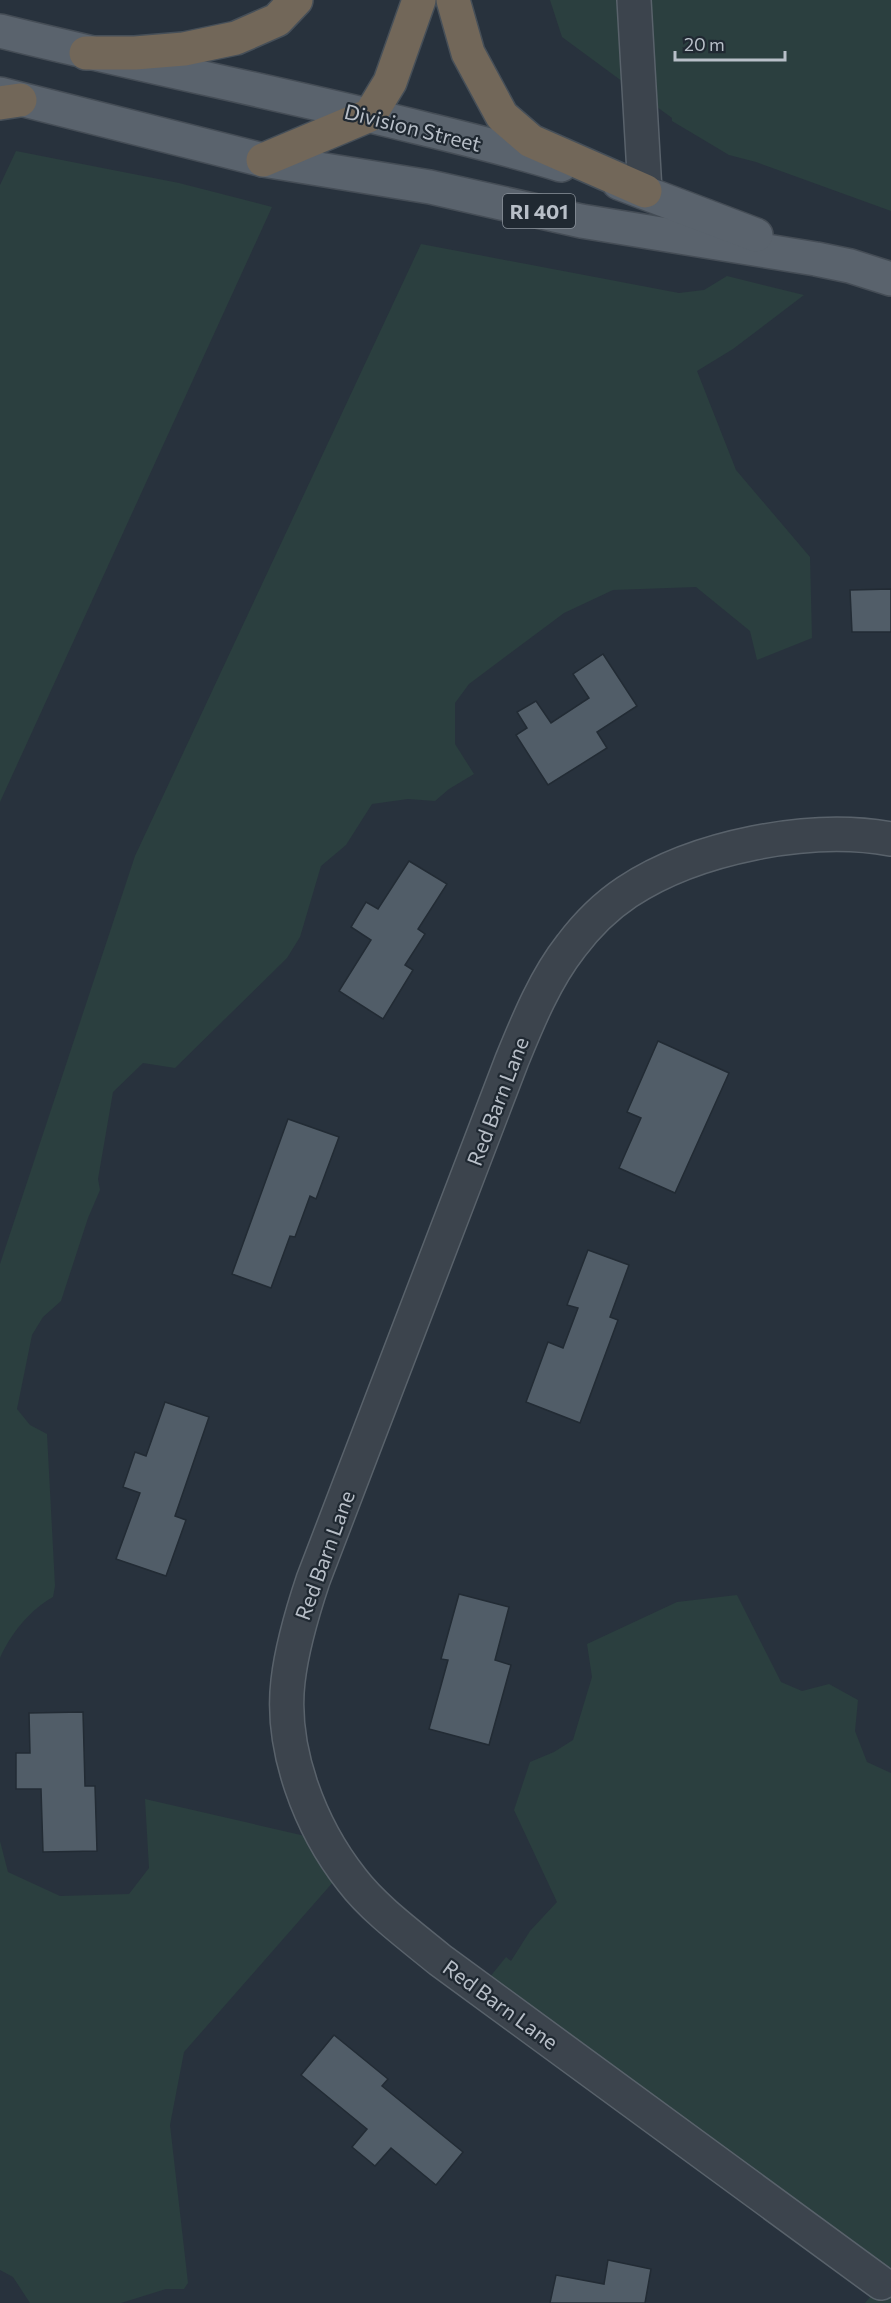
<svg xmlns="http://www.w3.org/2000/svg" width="891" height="2303" font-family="Commissioner,sans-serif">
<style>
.green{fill:#2b3f3f}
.building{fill:#515d68;stroke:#222b34;stroke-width:1.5}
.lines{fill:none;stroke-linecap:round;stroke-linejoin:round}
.minor-casing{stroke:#59626b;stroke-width:36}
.major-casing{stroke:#454d56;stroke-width:36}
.highway-casing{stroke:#464f58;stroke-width:36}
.minor{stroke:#3c444d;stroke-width:33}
.major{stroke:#5a636d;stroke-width:33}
.highway{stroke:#726759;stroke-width:33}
.labels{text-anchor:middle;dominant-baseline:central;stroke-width:4.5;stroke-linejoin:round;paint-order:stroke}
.shield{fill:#202932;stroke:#8a929b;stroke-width:1.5}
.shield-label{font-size:20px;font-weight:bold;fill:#b8bfc8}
.street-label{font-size:21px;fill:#b8bfc8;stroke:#202932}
</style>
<rect width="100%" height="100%" fill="#28323d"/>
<g class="green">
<path d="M 550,0 L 891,0 L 891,211 L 756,162 L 729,155 L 672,121 L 672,118 L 562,37 Z"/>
<path d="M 16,151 L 179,183 L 272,207 L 0,802 L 0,185 Z"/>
<path d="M 421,244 L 679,293 L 704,290 L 727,276 L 804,295 L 733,349 L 697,371 L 736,470 L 810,557 L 812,638 L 757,660 L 750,631 L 696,587 L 613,590 L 564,613 L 469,684 L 455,703 L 455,744 L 474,774 L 449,789 L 435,801 L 408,799 L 372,804 L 346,845 L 321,866 L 300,937 L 287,958 L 175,1068 L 143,1063 L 113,1092 L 98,1179 L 100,1190 L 88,1218 L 61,1301 L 43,1317 L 32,1335 L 17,1409 L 30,1425 L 47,1434 L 55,1586 L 53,1597 C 30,1610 11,1633 0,1658 L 0,1264 L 135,856 Z"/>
<path d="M 737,1595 L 781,1682 L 802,1691 L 829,1684 L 858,1700 L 855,1731 L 867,1762 L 891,1773 L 891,2303 L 865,2303 L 871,2296 L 860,2285 L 473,1998 L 506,1957 L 511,1961 L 530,1931 L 557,1902 L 514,1810 L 530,1762 L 554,1752 L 573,1740 L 592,1677 L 587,1644 L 677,1602 Z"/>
<path d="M 145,1799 L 327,1841 L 341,1873 L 184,2052 L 170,2125 L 188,2283 L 184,2289 L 166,2289 L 121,2303 L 30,2303 L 13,2277 L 0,2270 L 0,1841 L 8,1872 L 60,1896 L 129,1894 L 149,1868 Z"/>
</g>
<g class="building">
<path d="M 891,589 L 891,632 L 852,632 L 850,590 Z"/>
<path d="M 603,654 L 637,706 L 597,732 L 607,748 L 548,785 L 516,735 L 527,728 L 517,712 L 536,701 L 551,723 L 589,698 L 573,674 Z"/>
<path d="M 409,861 L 447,884 L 418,929 L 425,934 L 405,965 L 413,970 L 383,1019 L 339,991 L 371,940 L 351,927 L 366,902 L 378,909 Z"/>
<path d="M 658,1041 L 729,1073 L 675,1193 L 619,1168 L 641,1118 L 627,1112 Z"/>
<path d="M 288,1119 L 339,1137 L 316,1199 L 310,1196 L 295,1237 L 290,1236 L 271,1288 L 232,1274 Z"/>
<path d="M 588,1250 L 629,1265 L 610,1317 L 618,1320 L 580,1423 L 526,1402 L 548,1342 L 563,1348 L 578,1308 L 567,1305 Z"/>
<path d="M 165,1402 L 209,1417 L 175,1516 L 186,1520 L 166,1576 L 116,1559 L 140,1493 L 123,1487 L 135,1452 L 146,1456 Z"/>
<path d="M 459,1594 L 509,1607 L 495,1660 L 511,1665 L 489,1745 L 429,1729 L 448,1660 L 441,1659 Z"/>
<path d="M 83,1712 L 85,1786 L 95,1786 L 97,1851 L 43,1852 L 41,1789 L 16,1789 L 16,1753 L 30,1753 L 29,1713 Z"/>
<path d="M 334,2035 L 388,2079 L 382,2086 L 463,2152 L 436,2185 L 391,2148 L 375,2166 L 352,2147 L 367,2129 L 301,2075 Z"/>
<path d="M 608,2260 L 651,2269 L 645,2303 L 550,2303 L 556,2275 L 604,2284 Z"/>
</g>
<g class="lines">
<defs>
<g id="minor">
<path d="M 634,0 L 645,191"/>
<path d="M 881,2283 L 440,1960 C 411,1936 374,1909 352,1880 C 310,1827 280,1749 288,1681 C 292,1646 302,1613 313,1580 L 512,1060 C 528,1021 545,979 571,946 C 586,926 606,906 627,892 C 695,847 810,824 891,839"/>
</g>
<g id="major">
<path d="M 0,31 C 141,66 284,94 425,129 C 470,140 516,151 561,165"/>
<path d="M 0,94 L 263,160 L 430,187 L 581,221 L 816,259 L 850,266 L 891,279"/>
<path d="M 619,183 L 756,235"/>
</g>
<g id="highway">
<path d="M 453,0 L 468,53 L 502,116 L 531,141 L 645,191"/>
<path d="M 86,53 L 135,53 L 184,49 L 236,38 L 277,20 L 296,0"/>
<path d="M 0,103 L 20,100"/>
<path d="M 263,160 L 370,115 L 390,82 L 419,0"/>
</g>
</defs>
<use href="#minor" class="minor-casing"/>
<use href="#major" class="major-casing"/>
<use href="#highway" class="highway-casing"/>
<use href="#minor" class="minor"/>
<use href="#major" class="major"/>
<use href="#highway" class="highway"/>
</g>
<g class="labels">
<rect class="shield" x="503" y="194" width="72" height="34" rx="4.5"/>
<g class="shield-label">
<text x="539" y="211">RI 401</text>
</g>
<g class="street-label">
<text transform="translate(413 127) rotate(14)">Division Street</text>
<text transform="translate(497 1101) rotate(-69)">Red Barn Lane</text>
<text transform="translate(324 1555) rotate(-70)">Red Barn Lane</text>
<text transform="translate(501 2004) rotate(36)">Red Barn Lane</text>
</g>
</g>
<path d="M675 51v9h110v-9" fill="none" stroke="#b8bfc8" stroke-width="3"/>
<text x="684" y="51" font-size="18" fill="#b8bfc8" stroke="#202932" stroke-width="4.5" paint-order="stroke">20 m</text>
</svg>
